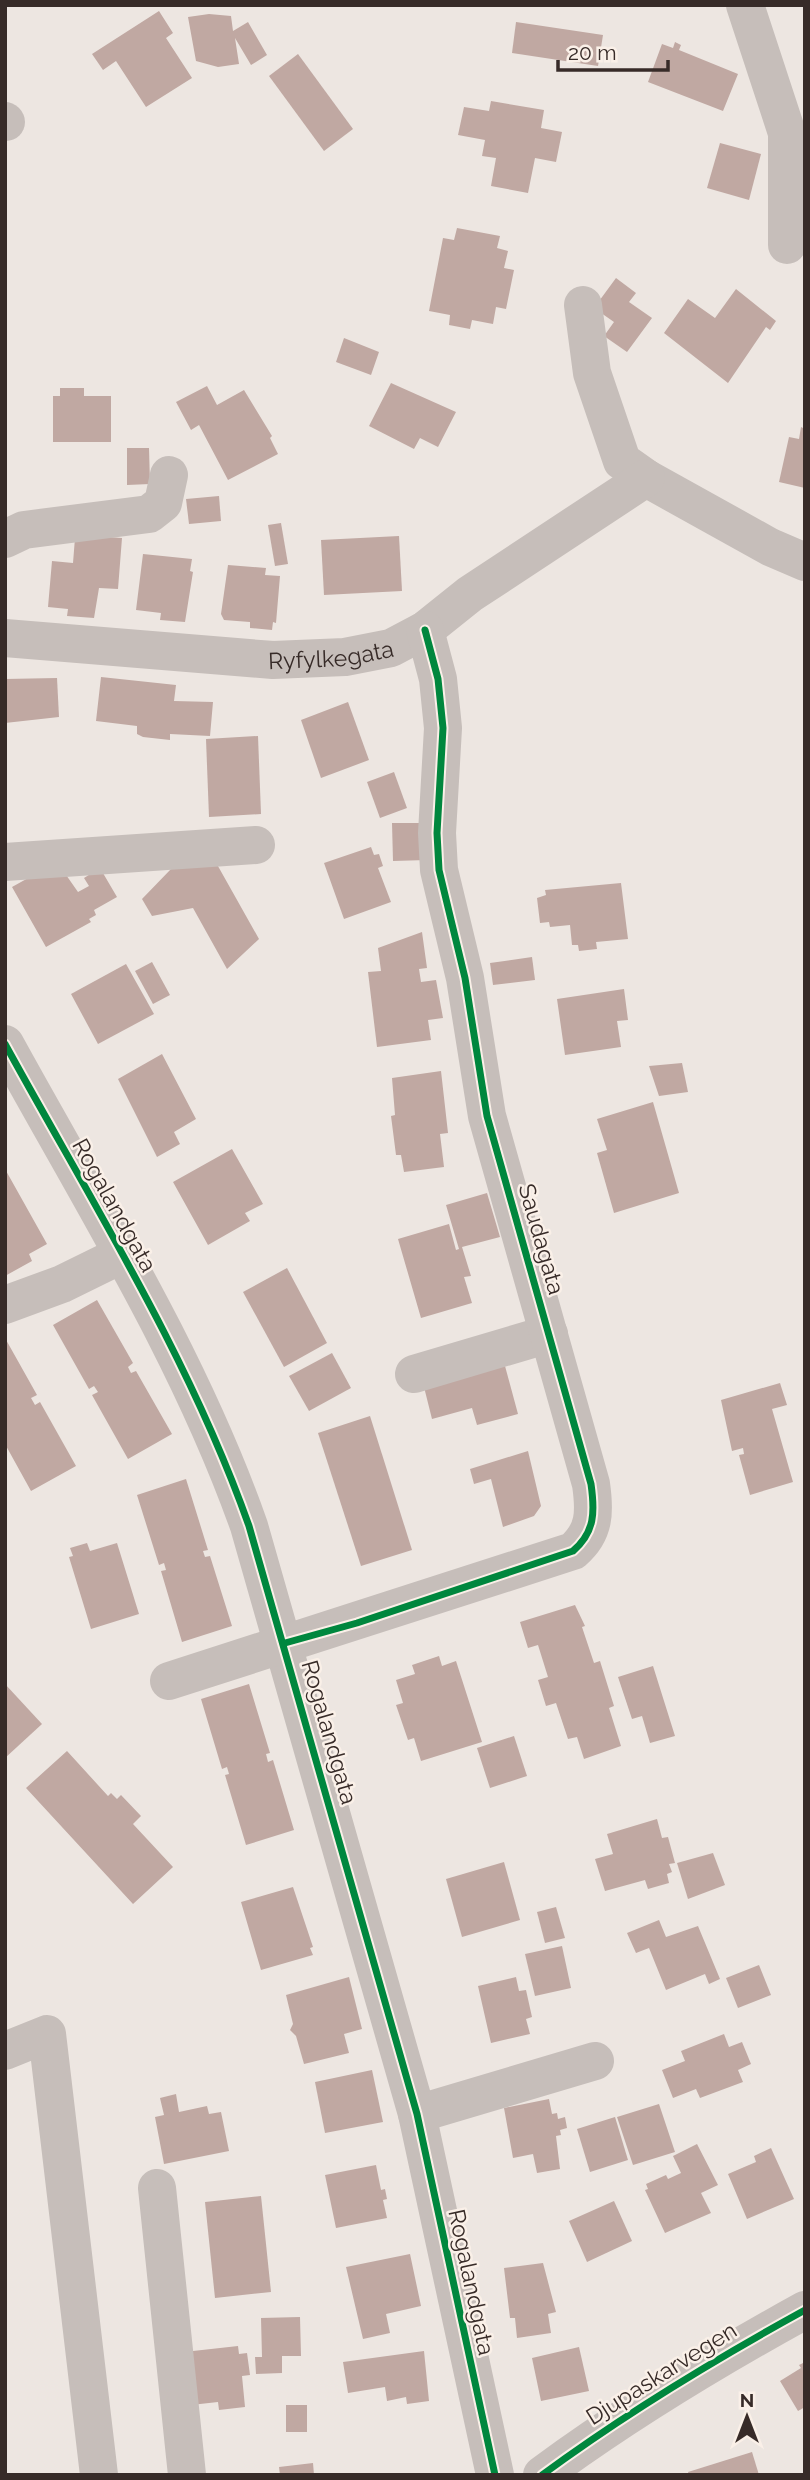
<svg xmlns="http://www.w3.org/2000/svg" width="810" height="2480" font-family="Raleway,sans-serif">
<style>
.building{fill:#c0a8a2}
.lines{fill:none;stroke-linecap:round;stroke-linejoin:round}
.minor{stroke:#c6beba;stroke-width:38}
.cycleway-casing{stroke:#faf0e8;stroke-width:11}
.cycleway{stroke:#00873e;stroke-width:7}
.labels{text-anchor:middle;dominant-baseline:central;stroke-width:5;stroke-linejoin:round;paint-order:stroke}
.street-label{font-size:23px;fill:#372b28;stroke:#faf0e8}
</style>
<rect width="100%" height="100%" fill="#ede6e1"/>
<g class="building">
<path d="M 159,11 L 173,33 L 166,38 L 192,78 L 146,107 L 116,61 L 103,70 L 92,54 Z"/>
<path d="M 209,14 L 231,16 L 233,31 L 248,22 L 267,55 L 251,65 L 235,38 L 239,64 L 218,67 L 196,61 L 188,17 Z"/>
<path d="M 516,22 L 603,35 L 598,66 L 512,53 Z"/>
<path d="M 675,42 L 681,45 L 679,50 L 738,74 L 723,111 L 648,82 L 662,44 L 673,48 Z"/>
<path d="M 298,54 L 353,129 L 324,151 L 269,76 Z"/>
<path d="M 491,101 L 544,110 L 541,128 L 562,132 L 556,162 L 535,158 L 528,193 L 491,186 L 496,158 L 482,156 L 485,140 L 458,135 L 464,107 L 489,111 Z"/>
<path d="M 720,143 L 761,154 L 749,200 L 707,188 Z"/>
<path d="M 457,228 L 500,236 L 497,248 L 508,251 L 504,268 L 514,270 L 506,309 L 496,307 L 493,324 L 472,320 L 470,329 L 449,325 L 450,315 L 429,311 L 443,238 L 454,240 Z"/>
<path d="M 616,278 L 636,293 L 629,302 L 652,318 L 627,352 L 604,336 L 614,322 L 594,308 Z"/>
<path d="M 736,289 L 776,321 L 770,330 L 766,327 L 728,383 L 664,333 L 688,299 L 715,318 Z"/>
<path d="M 344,338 L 379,352 L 371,375 L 336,362 Z"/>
<path d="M 391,383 L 456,412 L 438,447 L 420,438 L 414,449 L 369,426 Z"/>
<path d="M 207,386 L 217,405 L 244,390 L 272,436 L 270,438 L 278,454 L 228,480 L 199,425 L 191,430 L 176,402 Z"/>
<path d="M 60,388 L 84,388 L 84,396 L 111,396 L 111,442 L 53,442 L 53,396 L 60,396 Z"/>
<path d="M 801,427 L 805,429 L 805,488 L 779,482 L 789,437 L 799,439 Z"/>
<path d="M 127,448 L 149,448 L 150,484 L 127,485 Z"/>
<path d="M 219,496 L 221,521 L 189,524 L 186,499 Z"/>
<path d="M 281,523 L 288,564 L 275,566 L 268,525 Z"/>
<path d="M 93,536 L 122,538 L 118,589 L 99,588 L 94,618 L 67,616 L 68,609 L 48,607 L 52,561 L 73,563 L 75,538 Z"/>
<path d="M 399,536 L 402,591 L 324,595 L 321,540 Z"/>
<path d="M 143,554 L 192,559 L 190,571 L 193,572 L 185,622 L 160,620 L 161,613 L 136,610 Z"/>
<path d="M 228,565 L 266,568 L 265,575 L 280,576 L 276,623 L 273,622 L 272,630 L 250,628 L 250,622 L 224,620 L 221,614 Z"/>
<path d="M 101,677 L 176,685 L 174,701 L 213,702 L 210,736 L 170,734 L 170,740 L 143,737 L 137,734 L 137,726 L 96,721 Z"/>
<path d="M 57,678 L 59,717 L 5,723 L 5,679 Z"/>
<path d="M 348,702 L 369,760 L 321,778 L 301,720 Z"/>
<path d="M 258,736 L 261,814 L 209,817 L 206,739 Z"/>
<path d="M 394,772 L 407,808 L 380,818 L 367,782 Z"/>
<path d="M 392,823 L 426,823 L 427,860 L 393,861 Z"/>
<path d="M 371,847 L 374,855 L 379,854 L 383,866 L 378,868 L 391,902 L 344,919 L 324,863 Z"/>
<path d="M 214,859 L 259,939 L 227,969 L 193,908 L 152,916 L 142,899 L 171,869 Z"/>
<path d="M 57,862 L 78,892 L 89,886 L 84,878 L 100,868 L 117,897 L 94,910 L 96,915 L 89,919 L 91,922 L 46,947 L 12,887 Z"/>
<path d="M 621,883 L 628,939 L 596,942 L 597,949 L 579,951 L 578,945 L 572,945 L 570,925 L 550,927 L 549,922 L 540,923 L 537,898 L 546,895 L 545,890 Z"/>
<path d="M 422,932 L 427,968 L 419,969 L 421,982 L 436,980 L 443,1018 L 428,1020 L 431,1040 L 377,1047 L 368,972 L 381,971 L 378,948 Z"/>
<path d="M 532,957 L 535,980 L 493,985 L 490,963 Z"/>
<path d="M 152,962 L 170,995 L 153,1004 L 135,971 Z"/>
<path d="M 126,964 L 154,1014 L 98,1044 L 71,994 Z"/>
<path d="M 624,989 L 628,1020 L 617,1021 L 621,1047 L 565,1055 L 557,999 Z"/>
<path d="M 162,1054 L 196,1119 L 174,1132 L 180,1144 L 157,1157 L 118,1079 Z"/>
<path d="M 682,1063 L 688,1092 L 659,1096 L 649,1066 Z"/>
<path d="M 441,1071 L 448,1133 L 440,1134 L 444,1167 L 404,1172 L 401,1155 L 396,1155 L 391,1116 L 395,1115 L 392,1078 Z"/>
<path d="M 653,1102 L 679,1193 L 614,1213 L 597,1153 L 607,1150 L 597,1119 Z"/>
<path d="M 232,1149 L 263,1204 L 245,1213 L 250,1221 L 208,1245 L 173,1182 Z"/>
<path d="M 5,1169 L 47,1244 L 29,1254 L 32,1261 L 5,1276 Z"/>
<path d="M 487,1193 L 500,1237 L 462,1247 L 471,1276 L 464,1277 L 472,1303 L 421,1318 L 398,1239 L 449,1224 L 456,1250 L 459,1249 L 446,1205 Z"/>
<path d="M 287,1268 L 327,1343 L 284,1367 L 243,1292 Z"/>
<path d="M 97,1300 L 133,1363 L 128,1367 L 131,1373 L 136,1371 L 172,1434 L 128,1459 L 92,1395 L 98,1392 L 94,1386 L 89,1389 L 53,1325 Z"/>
<path d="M 5,1338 L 37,1395 L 31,1398 L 35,1405 L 40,1402 L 76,1466 L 31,1491 L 5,1444 Z"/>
<path d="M 332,1353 L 351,1388 L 309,1411 L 289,1376 Z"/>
<path d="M 505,1366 L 518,1414 L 477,1425 L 472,1408 L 432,1419 L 424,1387 Z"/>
<path d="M 780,1383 L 787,1405 L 772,1409 L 793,1482 L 750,1495 L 739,1455 L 744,1454 L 743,1448 L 732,1451 L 721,1400 Z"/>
<path d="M 370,1416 L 412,1550 L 361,1566 L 318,1433 Z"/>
<path d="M 528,1451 L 541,1506 L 534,1516 L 503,1527 L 491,1479 L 474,1484 L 470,1469 Z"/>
<path d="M 186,1479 L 208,1550 L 203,1551 L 205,1557 L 210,1556 L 232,1626 L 182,1642 L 161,1571 L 166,1570 L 164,1563 L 159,1565 L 137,1495 Z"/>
<path d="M 87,1543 L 90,1551 L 117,1543 L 139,1614 L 91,1629 L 69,1557 L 73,1556 L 70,1548 Z"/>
<path d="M 575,1605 L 585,1626 L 582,1627 L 594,1663 L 600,1661 L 614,1706 L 609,1708 L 621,1746 L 584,1759 L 577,1737 L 568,1739 L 556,1703 L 546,1706 L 538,1680 L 548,1677 L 538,1645 L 528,1648 L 520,1622 Z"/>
<path d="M 439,1656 L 442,1666 L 456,1661 L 482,1742 L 421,1761 L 414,1738 L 408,1740 L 396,1705 L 403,1703 L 396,1680 L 415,1674 L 412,1665 Z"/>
<path d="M 653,1666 L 675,1736 L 650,1743 L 642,1716 L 632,1719 L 618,1677 Z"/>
<path d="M 5,1684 L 42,1724 L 5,1758 Z"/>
<path d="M 249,1684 L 270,1753 L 266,1754 L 268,1762 L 273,1760 L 294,1830 L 246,1845 L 225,1775 L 229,1774 L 227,1767 L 222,1769 L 201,1699 Z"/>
<path d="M 514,1736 L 527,1776 L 490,1788 L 477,1748 Z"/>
<path d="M 67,1751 L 108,1796 L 111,1793 L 117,1799 L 121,1795 L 141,1816 L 133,1824 L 173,1867 L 133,1904 L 26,1788 Z"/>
<path d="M 657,1819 L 662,1838 L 668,1837 L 675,1863 L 669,1864 L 672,1872 L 667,1874 L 669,1883 L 648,1889 L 645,1880 L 605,1891 L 595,1859 L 613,1854 L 607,1834 Z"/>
<path d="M 713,1853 L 725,1885 L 688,1899 L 677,1863 Z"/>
<path d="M 504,1862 L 520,1920 L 462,1937 L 446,1879 Z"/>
<path d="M 293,1887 L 313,1947 L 310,1948 L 313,1955 L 261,1970 L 241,1902 Z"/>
<path d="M 556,1907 L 565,1938 L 545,1943 L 537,1912 Z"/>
<path d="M 659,1920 L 666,1937 L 698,1926 L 720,1979 L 709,1984 L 705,1974 L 666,1990 L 649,1948 L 636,1953 L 627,1933 Z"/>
<path d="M 562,1946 L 571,1988 L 535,1996 L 525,1954 Z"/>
<path d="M 759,1965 L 771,1995 L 738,2008 L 726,1978 Z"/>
<path d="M 349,1977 L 362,2029 L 344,2034 L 349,2053 L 304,2064 L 296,2036 L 290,2030 L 293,2024 L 286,1995 Z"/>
<path d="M 516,1977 L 519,1991 L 526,1990 L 532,2017 L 526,2019 L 530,2034 L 491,2043 L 478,1986 Z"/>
<path d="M 724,2034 L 729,2047 L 742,2042 L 751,2064 L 738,2070 L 743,2082 L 700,2098 L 696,2089 L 673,2098 L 662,2070 L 685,2061 L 681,2051 Z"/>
<path d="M 372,2070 L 383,2122 L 325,2133 L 315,2082 Z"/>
<path d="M 176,2094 L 179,2112 L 207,2106 L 209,2114 L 221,2112 L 229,2151 L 164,2164 L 155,2117 L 164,2115 L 160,2098 Z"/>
<path d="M 549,2099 L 552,2114 L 557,2113 L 558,2119 L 565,2117 L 567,2128 L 560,2130 L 561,2135 L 556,2136 L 560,2169 L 537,2173 L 533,2154 L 513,2158 L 504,2108 Z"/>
<path d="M 659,2104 L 675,2152 L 633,2165 L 617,2117 Z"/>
<path d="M 615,2117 L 628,2160 L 590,2172 L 577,2129 Z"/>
<path d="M 697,2144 L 718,2185 L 701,2193 L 711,2213 L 665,2233 L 645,2190 L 648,2189 L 646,2184 L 666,2175 L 668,2179 L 681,2173 L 673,2156 Z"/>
<path d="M 771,2148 L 794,2199 L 747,2219 L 728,2174 L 756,2162 L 754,2156 Z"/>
<path d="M 376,2165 L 381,2190 L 385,2189 L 387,2199 L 383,2200 L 387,2218 L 336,2228 L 325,2175 Z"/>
<path d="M 261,2196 L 271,2292 L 215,2298 L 205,2202 Z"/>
<path d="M 614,2201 L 632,2241 L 587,2262 L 569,2221 Z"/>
<path d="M 410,2254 L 421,2306 L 386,2314 L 390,2333 L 363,2339 L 346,2267 Z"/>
<path d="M 543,2263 L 556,2312 L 548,2314 L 551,2333 L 517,2338 L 515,2318 L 510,2318 L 504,2268 Z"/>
<path d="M 300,2317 L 301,2356 L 282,2356 L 282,2373 L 256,2374 L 255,2357 L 262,2357 L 261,2318 Z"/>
<path d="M 238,2346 L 239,2354 L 247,2353 L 250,2375 L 242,2376 L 245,2407 L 219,2410 L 218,2402 L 191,2405 L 184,2352 Z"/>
<path d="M 579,2347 L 589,2391 L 541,2401 L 532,2358 Z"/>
<path d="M 424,2351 L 429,2401 L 407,2404 L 406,2397 L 387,2401 L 385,2387 L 348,2393 L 343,2362 Z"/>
<path d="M 805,2362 L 805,2407 L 798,2411 L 780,2381 L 801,2368 L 799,2365 Z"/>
<rect x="286" y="2405" width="21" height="27"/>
<path d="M 752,2452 L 759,2475 L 689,2475 L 688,2472 Z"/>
<path d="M 313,2463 L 314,2475 L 280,2475 L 279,2467 Z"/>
</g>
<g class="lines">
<g class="minor">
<path d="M 745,5 L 787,133 L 787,245"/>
<path d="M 5,121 L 6,122"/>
<path d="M 583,305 L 592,373 L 622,461 L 646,478 L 770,547 L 805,562"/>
<path d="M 5,539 L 24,530 L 149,514 L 163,503 L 169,475"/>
<path id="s1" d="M 5,638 L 273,660 L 345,657 L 391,648 L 425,630 L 470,594 L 646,478"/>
<path d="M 5,862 L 256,845"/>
<path d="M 5,1044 C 91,1201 189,1356 249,1526 L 417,2114 L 495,2475"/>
<path d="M 5,1305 L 62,1284 L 121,1255"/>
<path d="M 414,1374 L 549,1334"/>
<path d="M 169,1681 L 573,1551 C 595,1532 595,1512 591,1484 L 487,1116 L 465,978 L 439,870 L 437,833 L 443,728 L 438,679 L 425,630"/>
<path d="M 5,2051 L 47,2034 L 99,2475"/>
<path d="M 417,2114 L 595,2061"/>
<path d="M 157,2188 L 187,2475"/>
<path d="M 542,2475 C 626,2413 714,2360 805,2310"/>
</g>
<defs>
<g id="cycleway">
<path d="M 5,1044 C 91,1201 189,1356 249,1526 L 417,2114 L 495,2475"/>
<path d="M 285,1643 L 357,1623 L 573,1551 C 595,1532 595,1512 591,1484 L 487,1116 L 465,978 L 439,870 L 437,833 L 443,728 L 438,679 L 425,630"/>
<path d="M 542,2475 C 626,2413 714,2360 805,2310"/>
</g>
</defs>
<use href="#cycleway" class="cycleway-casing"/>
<use href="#cycleway" class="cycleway"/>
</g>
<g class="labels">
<g class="street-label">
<text stroke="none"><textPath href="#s1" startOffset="327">Ryfylkegata</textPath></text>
<text transform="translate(115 1205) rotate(61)">Rogalandgata</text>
<text transform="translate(542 1239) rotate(74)">Saudagata</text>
<text transform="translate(330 1732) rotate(74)">Rogalandgata</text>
<text transform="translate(472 2282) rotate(78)">Rogalandgata</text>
<text transform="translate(661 2373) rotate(-32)">Djupaskarvegen</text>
</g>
</g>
<rect width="810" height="2480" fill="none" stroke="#372b28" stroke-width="14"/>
<g transform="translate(747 2417)" stroke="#faf0e8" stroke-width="5" paint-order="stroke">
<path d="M0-5L12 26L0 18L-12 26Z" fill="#372b28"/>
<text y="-10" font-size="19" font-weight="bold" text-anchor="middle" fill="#372b28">N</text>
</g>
<path d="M558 60v10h110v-10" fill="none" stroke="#372b28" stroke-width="3.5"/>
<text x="568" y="60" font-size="21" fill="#372b28" stroke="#faf0e8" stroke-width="5" paint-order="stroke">20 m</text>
</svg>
